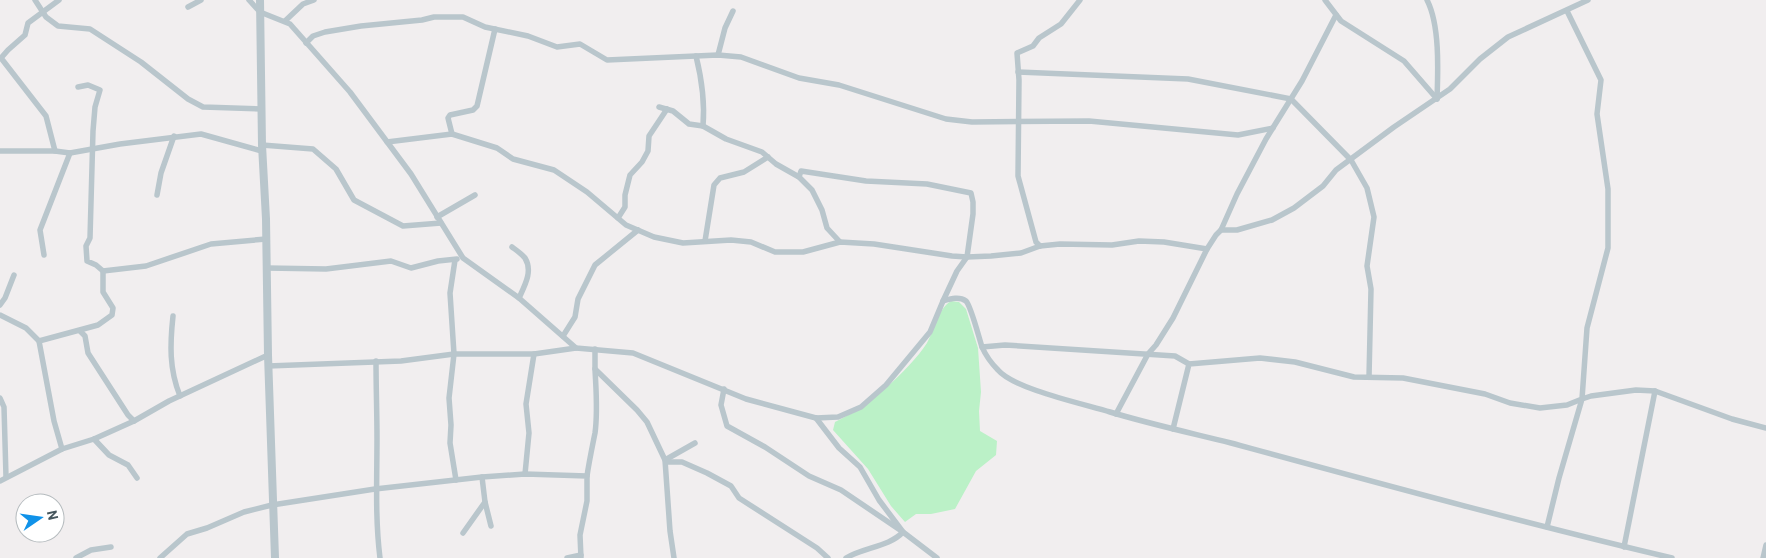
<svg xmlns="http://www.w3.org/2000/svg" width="1766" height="558" font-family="Barlow,sans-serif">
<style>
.green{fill:#bbf1c7}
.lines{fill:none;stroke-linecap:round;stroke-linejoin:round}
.minor{stroke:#b9c6cc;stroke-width:5.5}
.tertiary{stroke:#b9c6cc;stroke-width:8}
</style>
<rect width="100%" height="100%" fill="#f1eeef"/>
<path class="green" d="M 951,301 L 959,302 L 966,309 L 978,348 L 981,392 L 979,411 L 980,431 L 997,441 L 996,455 L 976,471 L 955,509 L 931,514 L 916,514 L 905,522 L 891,506 L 868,469 L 833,430 L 835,422 C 866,408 908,372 927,343 C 935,329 937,310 951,301 Z"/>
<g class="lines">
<g class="minor">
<path d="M 35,0 L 46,17 L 58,26 L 90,29 L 141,62 L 188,99 L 203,107 L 262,109"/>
<path d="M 249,0 L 260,12 L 290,24 L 350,92 L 411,174 L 463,258 L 519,298 L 576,348 L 633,353 L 746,399 L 816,418 L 838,417 L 861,407 L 886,385 L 930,332 L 943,301 C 950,299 959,296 966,301 C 971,306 979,338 982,347 C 986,356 991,363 998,370 C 1014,389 1084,404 1110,412 C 1150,424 1191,433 1231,443 C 1378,483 1524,523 1672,558"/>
<path d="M 1325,0 L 1341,21 L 1404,61 L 1437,99"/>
<path d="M 1427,0 C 1440,25 1438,71 1437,99"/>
<path d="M 188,7 L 201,0"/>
<path d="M 285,21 L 303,4 L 314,0"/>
<path d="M 306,43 L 313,36 L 325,32 L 361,26 L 422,20 L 434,17 L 463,17 L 485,27 L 528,36 L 557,47 L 580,44 L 607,60 L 718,55 L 741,57 L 799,78 L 839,85 L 946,119 L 972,122 L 1089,121 L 1238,135 L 1273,128"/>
<path d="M 718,55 L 725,28 L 733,11"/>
<path d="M 696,56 C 702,80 705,102 703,126"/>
<path d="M 1018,72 L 1188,79 L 1291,99 L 1351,160 L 1367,188 L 1374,217 L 1367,266 L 1371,289 L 1369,377"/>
<path d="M 78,87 L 88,85 L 100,90 L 95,107 L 93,131 L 90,238 L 86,246 L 87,261 L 96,265 L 103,271 L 146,266 L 211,244 L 266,239"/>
<path d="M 659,107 L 673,111 L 689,124 L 703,126 L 726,139 L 762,152 L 776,164 L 799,177 L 812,190 L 822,210 L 827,228 L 840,242"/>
<path d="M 452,134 L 448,118 L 450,115 L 473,110 L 477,106 L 495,29"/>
<path d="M 387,142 L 452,134 L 497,148 L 513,159 L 554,170 L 587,192 L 626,225 L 654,237 L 683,243 L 731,240 L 751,242 L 775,252 L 803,252 L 840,242 L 874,244 L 952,256 L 967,257 L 991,256 L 1021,253 L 1040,246 L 1060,244 L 1112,245 L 1139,241 L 1164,242 L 1207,249 L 1216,235 L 1221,230 L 1237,230 L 1272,220 L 1294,208 L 1323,186 L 1336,170 L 1394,127 L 1450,89 L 1480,59 L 1508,37 L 1588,0"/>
<path d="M 262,145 L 313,149 L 336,169 L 354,200 L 403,226 L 441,223"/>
<path d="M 0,151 L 55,151 L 70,153 L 120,144 L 201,134 L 262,151"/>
<path d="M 55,151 L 46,116 L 1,58 L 8,50 L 25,35 L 28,23 L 59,0"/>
<path d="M 799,177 L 801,171 L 866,181 L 927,184 L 971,193 L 973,202 L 973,214 L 967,257 L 957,271 L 943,301"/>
<path d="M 157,195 L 161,173 L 174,136"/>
<path d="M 437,217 L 475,195"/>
<path d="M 618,218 L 625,207 L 625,195 L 630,175 L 642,162 L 648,151 L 649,136 L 667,109"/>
<path d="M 1221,230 L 1237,194 L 1266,139 L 1302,81 L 1336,15"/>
<path d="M 705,241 L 714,185 L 720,178 L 744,172 L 768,157"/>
<path d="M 1040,246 L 1036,242 L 1018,176 L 1019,80 L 1017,53 L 1033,46 L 1039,38 L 1061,24 L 1080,0"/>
<path d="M 512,247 C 516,250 522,254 525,258 C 533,271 525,285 519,298"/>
<path d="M 44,255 L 40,230 L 70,153"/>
<path d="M 455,260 L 450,293 L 454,354 L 449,398 L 451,425 L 450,443 L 456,480"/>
<path d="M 267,268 L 326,269 L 391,261 L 411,268 L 438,261 L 457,259"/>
<path d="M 0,305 L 5,298 L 14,275"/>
<path d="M 0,315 L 26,328 L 39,341 L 54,421 L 62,449"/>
<path d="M 173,316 C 170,344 169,369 180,396"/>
<path d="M 80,331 L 85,336 L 88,353 L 128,415 L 134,421"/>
<path d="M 563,336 L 575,317 L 578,299 L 595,265 L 638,230"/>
<path d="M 39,341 L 98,325 L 112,315 L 113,308 L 103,292 L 103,271"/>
<path d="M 982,347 L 1005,345 L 1175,356 L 1189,364"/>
<path d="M 595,349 L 595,369 L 637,410 L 647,422 L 665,460 L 670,531 L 674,558"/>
<path d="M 376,361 C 376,387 377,413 377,438 C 377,479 375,518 380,558"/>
<path d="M 268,366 L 401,361 L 454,354 L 534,354 L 576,348"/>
<path d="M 724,389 L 721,405 L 727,426 L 765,447 L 809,476 L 841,490 L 903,532 C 889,547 864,547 846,558"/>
<path d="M 0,398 L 4,407 L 6,477"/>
<path d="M 1116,414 L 1148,354 L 1156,345 L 1173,318 L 1207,249"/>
<path d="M 816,418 L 839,448 L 860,467 L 879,500 L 903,532 L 937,558"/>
<path d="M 1173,429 L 1189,364 L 1260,358 L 1295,362 L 1354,377 L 1403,378 L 1485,394 L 1510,403 L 1540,408 L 1567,405 L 1582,399 L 1587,328 L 1608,248 L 1608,189 L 1597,114 L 1601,80 L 1567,11"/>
<path d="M 94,439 L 109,455 L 128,465 L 137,478"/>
<path d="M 665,460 L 695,443"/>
<path d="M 666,462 L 682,462 L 707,473 L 731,486 L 739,498 L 817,548 L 828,558"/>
<path d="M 525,474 L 529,433 L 526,404 L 534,354"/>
<path d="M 587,476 C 589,462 592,448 595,433 C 598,412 596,390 595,369"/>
<path d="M 0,481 L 62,449 L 94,439 L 134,421 L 169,401 L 268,355"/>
<path d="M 485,502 L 491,526"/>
<path d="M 1547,527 L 1559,478 L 1582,399 L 1591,396 L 1636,390 L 1655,391 L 1732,419 L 1766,428"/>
<path d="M 463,533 L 485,502 L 482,477"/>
<path d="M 1624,547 L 1655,391"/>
<path d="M 76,558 L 91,550 L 111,547"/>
<path d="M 160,558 L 187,534 L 207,528 L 244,512 L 272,505 L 375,489 L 482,477 L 525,474 L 587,476 L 587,501 L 580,535 L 581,558"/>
<path d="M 567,558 L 581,555"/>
<path d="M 1763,558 L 1766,545"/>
</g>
<path class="tertiary" d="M 260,0 L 262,145 L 266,219 L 268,355 L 275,558"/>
</g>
<g transform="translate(40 518) rotate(77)"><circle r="24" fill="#ffffff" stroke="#b5bbbe"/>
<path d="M0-4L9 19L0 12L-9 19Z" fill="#1092e9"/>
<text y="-8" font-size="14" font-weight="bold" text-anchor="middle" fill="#46565d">N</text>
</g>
</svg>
